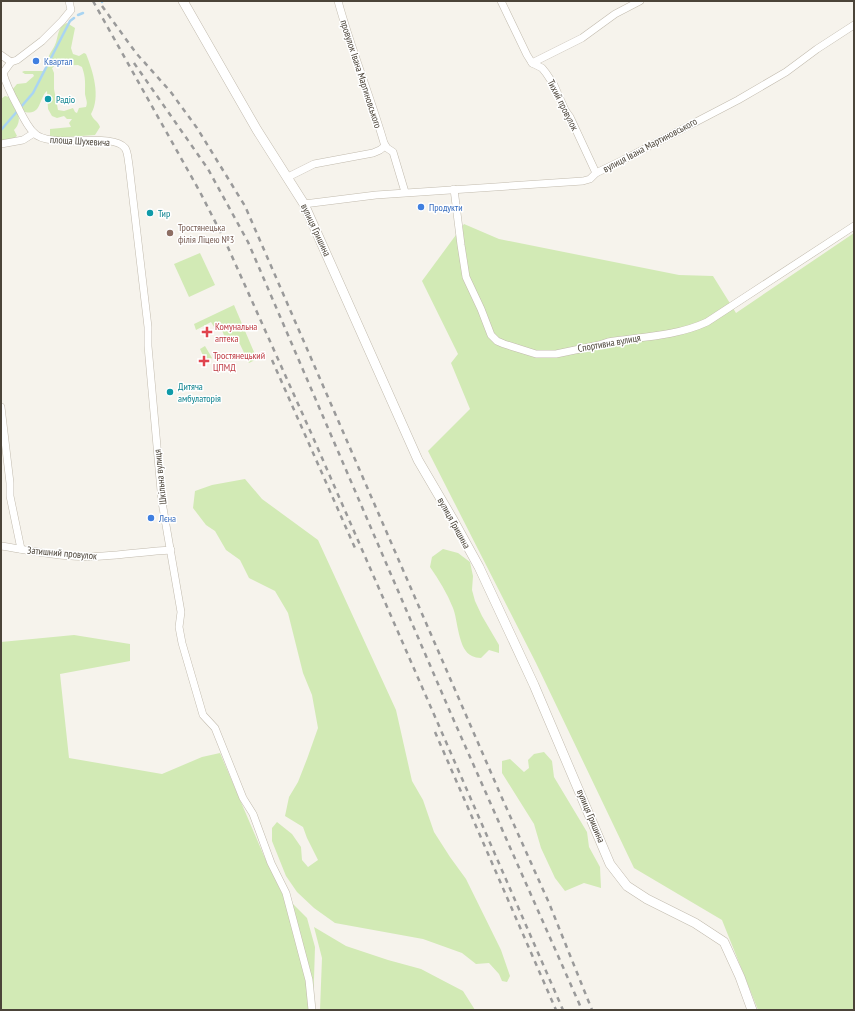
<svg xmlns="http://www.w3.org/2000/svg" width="855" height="1011" font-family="'PT Sans Narrow',sans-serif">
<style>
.green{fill:#d2eab5;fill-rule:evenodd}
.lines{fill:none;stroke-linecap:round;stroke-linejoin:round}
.stream{stroke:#a9d4f2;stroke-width:2.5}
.minor-casing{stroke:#c2bbae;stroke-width:8}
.tertiary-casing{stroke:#c2bbae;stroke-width:10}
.minor{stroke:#fff;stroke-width:7}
.tertiary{stroke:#fff;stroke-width:9}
.rail{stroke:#9a9a9a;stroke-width:2.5;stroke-dasharray:5 5;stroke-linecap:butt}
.shop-dot{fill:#3f7fe0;stroke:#fff;stroke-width:1.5}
.culture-dot{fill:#0f9aa8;stroke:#fff;stroke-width:1.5}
.education-dot{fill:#8d6e63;stroke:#fff;stroke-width:1.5}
.health-dot{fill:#e0444e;stroke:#fff;stroke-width:1.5}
.labels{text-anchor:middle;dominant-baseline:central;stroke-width:3;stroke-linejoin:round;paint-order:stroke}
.shop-label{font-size:10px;fill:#366cbe;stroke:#fff;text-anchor:start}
.street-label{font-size:10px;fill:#4b4439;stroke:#fff}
.culture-label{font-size:10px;fill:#0d838f;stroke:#fff;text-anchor:start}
.education-label{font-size:10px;fill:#785e54;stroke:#fff;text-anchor:start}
.health-label{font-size:10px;fill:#be3a42;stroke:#fff;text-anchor:start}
</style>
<rect width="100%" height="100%" fill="#f6f3ec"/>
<g class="green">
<path d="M 67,23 L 75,28 L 71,48 L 73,54 L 79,56 L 84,53 L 86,54 C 93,71 101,97 91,114 C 93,120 98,121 100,127 L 95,135 L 53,138 L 50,136 L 50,129 L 71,127 L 69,123 L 72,119 L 67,119 L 64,116 L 57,118 L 52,116 L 48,109 L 47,91 C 38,99 42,118 22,111 L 12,90 L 17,84 L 26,83 L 34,76 L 33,74 L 25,74 L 22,72 L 24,71 L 45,71 C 45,62 49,55 54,47 C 59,39 56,27 67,23 ZM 78,65 L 82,67 C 86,78 85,84 85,94 C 86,100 88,102 86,107 L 79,108 L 77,113 L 75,112 L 73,108 L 64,111 L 58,110 L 54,89 L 54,73 L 52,68 L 55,66 Z"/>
<path d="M 5,96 L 9,97 C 15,108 25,119 14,130 L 17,136 L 13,139 L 1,143 L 1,99 Z"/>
<path d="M 464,224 L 499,239 L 679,275 L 713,276 L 736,313 L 854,233 L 854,1010 L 758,1010 L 722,920 L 634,868 L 536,663 L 428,451 L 470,409 L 451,363 L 458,354 L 422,281 Z"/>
<path d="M 200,253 L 215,285 L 189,297 L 174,264 Z"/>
<path d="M 234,305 L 257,359 L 249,363 L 236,336 L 226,340 L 221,328 L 216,330 L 211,322 L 196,330 L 194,324 Z"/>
<path d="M 205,346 L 212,358 L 206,362 L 200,349 Z"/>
<path d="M 245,479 L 262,499 L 318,540 L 396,710 L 412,781 L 423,800 L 434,832 L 450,857 L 466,879 L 501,950 L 510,976 L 507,982 L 502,981 L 499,974 L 489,963 L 476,964 L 462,953 L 423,939 L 335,923 L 314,908 L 297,892 L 286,876 L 272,841 L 272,828 L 277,822 L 292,834 L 301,847 L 302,860 L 308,867 L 318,860 L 307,838 L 303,827 L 285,816 L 289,797 L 298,782 L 307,759 L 318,728 L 312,695 L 303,673 L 288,613 L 275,591 L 249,578 L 240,560 L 226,550 L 215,531 L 206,525 L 193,508 L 195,491 L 212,485 Z"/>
<path d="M 443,549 L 458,553 L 470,562 L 473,576 L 472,590 L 475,601 L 482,616 L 499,645 L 499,653 L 489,650 L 481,658 C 478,658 474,657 472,656 C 458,650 458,620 453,608 C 447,593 439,580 430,567 L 432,557 Z"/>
<path d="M 74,635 L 130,644 L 130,661 L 60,674 L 69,758 L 162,774 L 202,757 L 220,753 L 264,856 L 282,893 L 307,918 L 315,947 L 314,979 L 312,1010 L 1,1010 L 1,642 Z"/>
<path d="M 544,752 L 552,761 L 554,777 L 587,832 L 589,847 L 600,867 L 601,888 L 584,883 L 565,891 L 555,878 L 541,848 L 534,824 L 502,773 L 502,761 L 510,759 L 524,772 L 529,768 L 528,760 L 534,754 Z"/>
<path d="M 314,927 L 346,946 L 388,960 L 421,969 L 440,979 L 463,991 L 475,1010 L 320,1010 L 322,958 Z"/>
</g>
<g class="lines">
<g class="stream">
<path d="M 102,2 L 102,1"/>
<path d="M 78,15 L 83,13"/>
<path d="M 1,130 L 33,93 L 70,21 L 74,18"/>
</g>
<defs>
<g id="minor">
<path d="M 69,1 L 71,10 L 62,21 L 42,41 L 17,60 L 11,62 L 3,73 C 6,85 12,96 18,107 C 22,115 27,126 34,133 C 50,150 112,131 125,148 C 128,152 128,160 129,165 L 148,327 L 148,346 L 162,502 L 181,612 L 179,627 L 182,643 L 203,715 L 215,728 L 243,798 L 253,814 L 271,863 L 286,893 L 309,980 L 312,1010"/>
<path d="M 338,1 C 351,49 370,95 384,143 L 387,148 L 393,152 L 405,192"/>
<path d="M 501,1 L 527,55 L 532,63 L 542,68 L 546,73 L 554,85 L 565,110 L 570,117 L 596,173"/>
<path d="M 1,55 L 11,62"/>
<path d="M 532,63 L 582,38 L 615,14 L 640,1"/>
<path d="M 1,144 L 23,140 L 34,133"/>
<path d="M 288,177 L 314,164 L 373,153 L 380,150 L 385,146"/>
<path d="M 454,189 L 461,245 L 466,277 L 481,309 L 491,335 L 497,341 L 504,344 L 536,354 L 556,354 L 599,345 L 608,342 C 641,337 677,336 707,322 L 854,226"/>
<path d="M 304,204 L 376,195 L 583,181 L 590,179 L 596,173 L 623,160 L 738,100 L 786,72 L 817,49 L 854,25"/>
<path d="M 1,407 L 10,483 L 10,496 L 21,549"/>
<path d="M 1,546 C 34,551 69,559 103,556 C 125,555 148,551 171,550"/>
</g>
<path id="tertiary" d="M 183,1 L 257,130 L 304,204 L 418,460 L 452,518 L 479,567 L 534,685 L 610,864 L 627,886 L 647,899 L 695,923 L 724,942 L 740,977 L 752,1010"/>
</defs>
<use href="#minor" class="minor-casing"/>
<use href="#tertiary" class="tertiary-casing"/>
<use href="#minor" class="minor"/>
<use href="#tertiary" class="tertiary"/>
<g class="rail">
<path d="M 93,1 L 200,192 L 226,243 L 312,435 L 563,1010"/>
<path d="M 102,6 L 136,53 L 170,91 L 197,128 L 245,206 L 502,798 L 549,903 L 592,1010"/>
<path d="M 134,63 L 208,169 L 248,242 L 451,714 L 582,1010"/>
<path d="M 272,360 L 355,548"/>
<path d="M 435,732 L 556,1010"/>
</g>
</g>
<g class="shop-dot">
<circle cx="36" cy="61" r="4"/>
<circle cx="421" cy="207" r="4"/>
<circle cx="151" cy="518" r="4"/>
</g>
<g class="culture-dot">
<circle cx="48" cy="99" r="4"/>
<circle cx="150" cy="213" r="4"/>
<circle cx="170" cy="392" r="4"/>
</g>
<circle class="education-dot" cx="170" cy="233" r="4"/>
<g class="health-dot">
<path d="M205 326h4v4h4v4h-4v4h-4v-4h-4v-4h4z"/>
<path d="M202 355h4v4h4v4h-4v4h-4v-4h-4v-4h4z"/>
</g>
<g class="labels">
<g class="shop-label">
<text x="44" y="61">Квартал</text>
<text x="429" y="207">Продукти</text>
<text x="159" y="518">Лєна</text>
</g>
<g class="street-label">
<text transform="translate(361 74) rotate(72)">провулок Івана Мартиновського</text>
<text transform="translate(563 105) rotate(63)">Тихий провулок</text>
<text transform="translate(80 141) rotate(3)">площа Шухевича</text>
<text transform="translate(650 145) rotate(-28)">вулиця Івана Мартиновського</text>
<text transform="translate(316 230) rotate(65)">вулиця Гришина</text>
<text transform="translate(609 343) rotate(-10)">Спортивна вулиця</text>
<text transform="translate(160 477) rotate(-96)">Шкільна вулиця</text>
<text transform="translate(454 523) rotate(61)">вулиця Гришина</text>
<text transform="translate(62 553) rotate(5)">Затишний провулок</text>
<text transform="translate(591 816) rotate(67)">вулиця Гришина</text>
</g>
<g class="culture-label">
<text x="56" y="99">Радіо</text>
<text x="158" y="213">Тир</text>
<text x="178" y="386">Дитяча<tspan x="178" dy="12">амбулаторія</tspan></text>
</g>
<g class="education-label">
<text x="178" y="227">Тростянецька<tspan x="178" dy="12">філія Ліцею №3</tspan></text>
</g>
<g class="health-label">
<text x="215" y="326">Комунальна<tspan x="215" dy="12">аптека</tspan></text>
<text x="213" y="355">Тростянецький<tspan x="213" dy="12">ЦПМД</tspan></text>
</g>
</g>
<rect width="855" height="1011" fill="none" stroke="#4b4439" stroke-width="4"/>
</svg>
